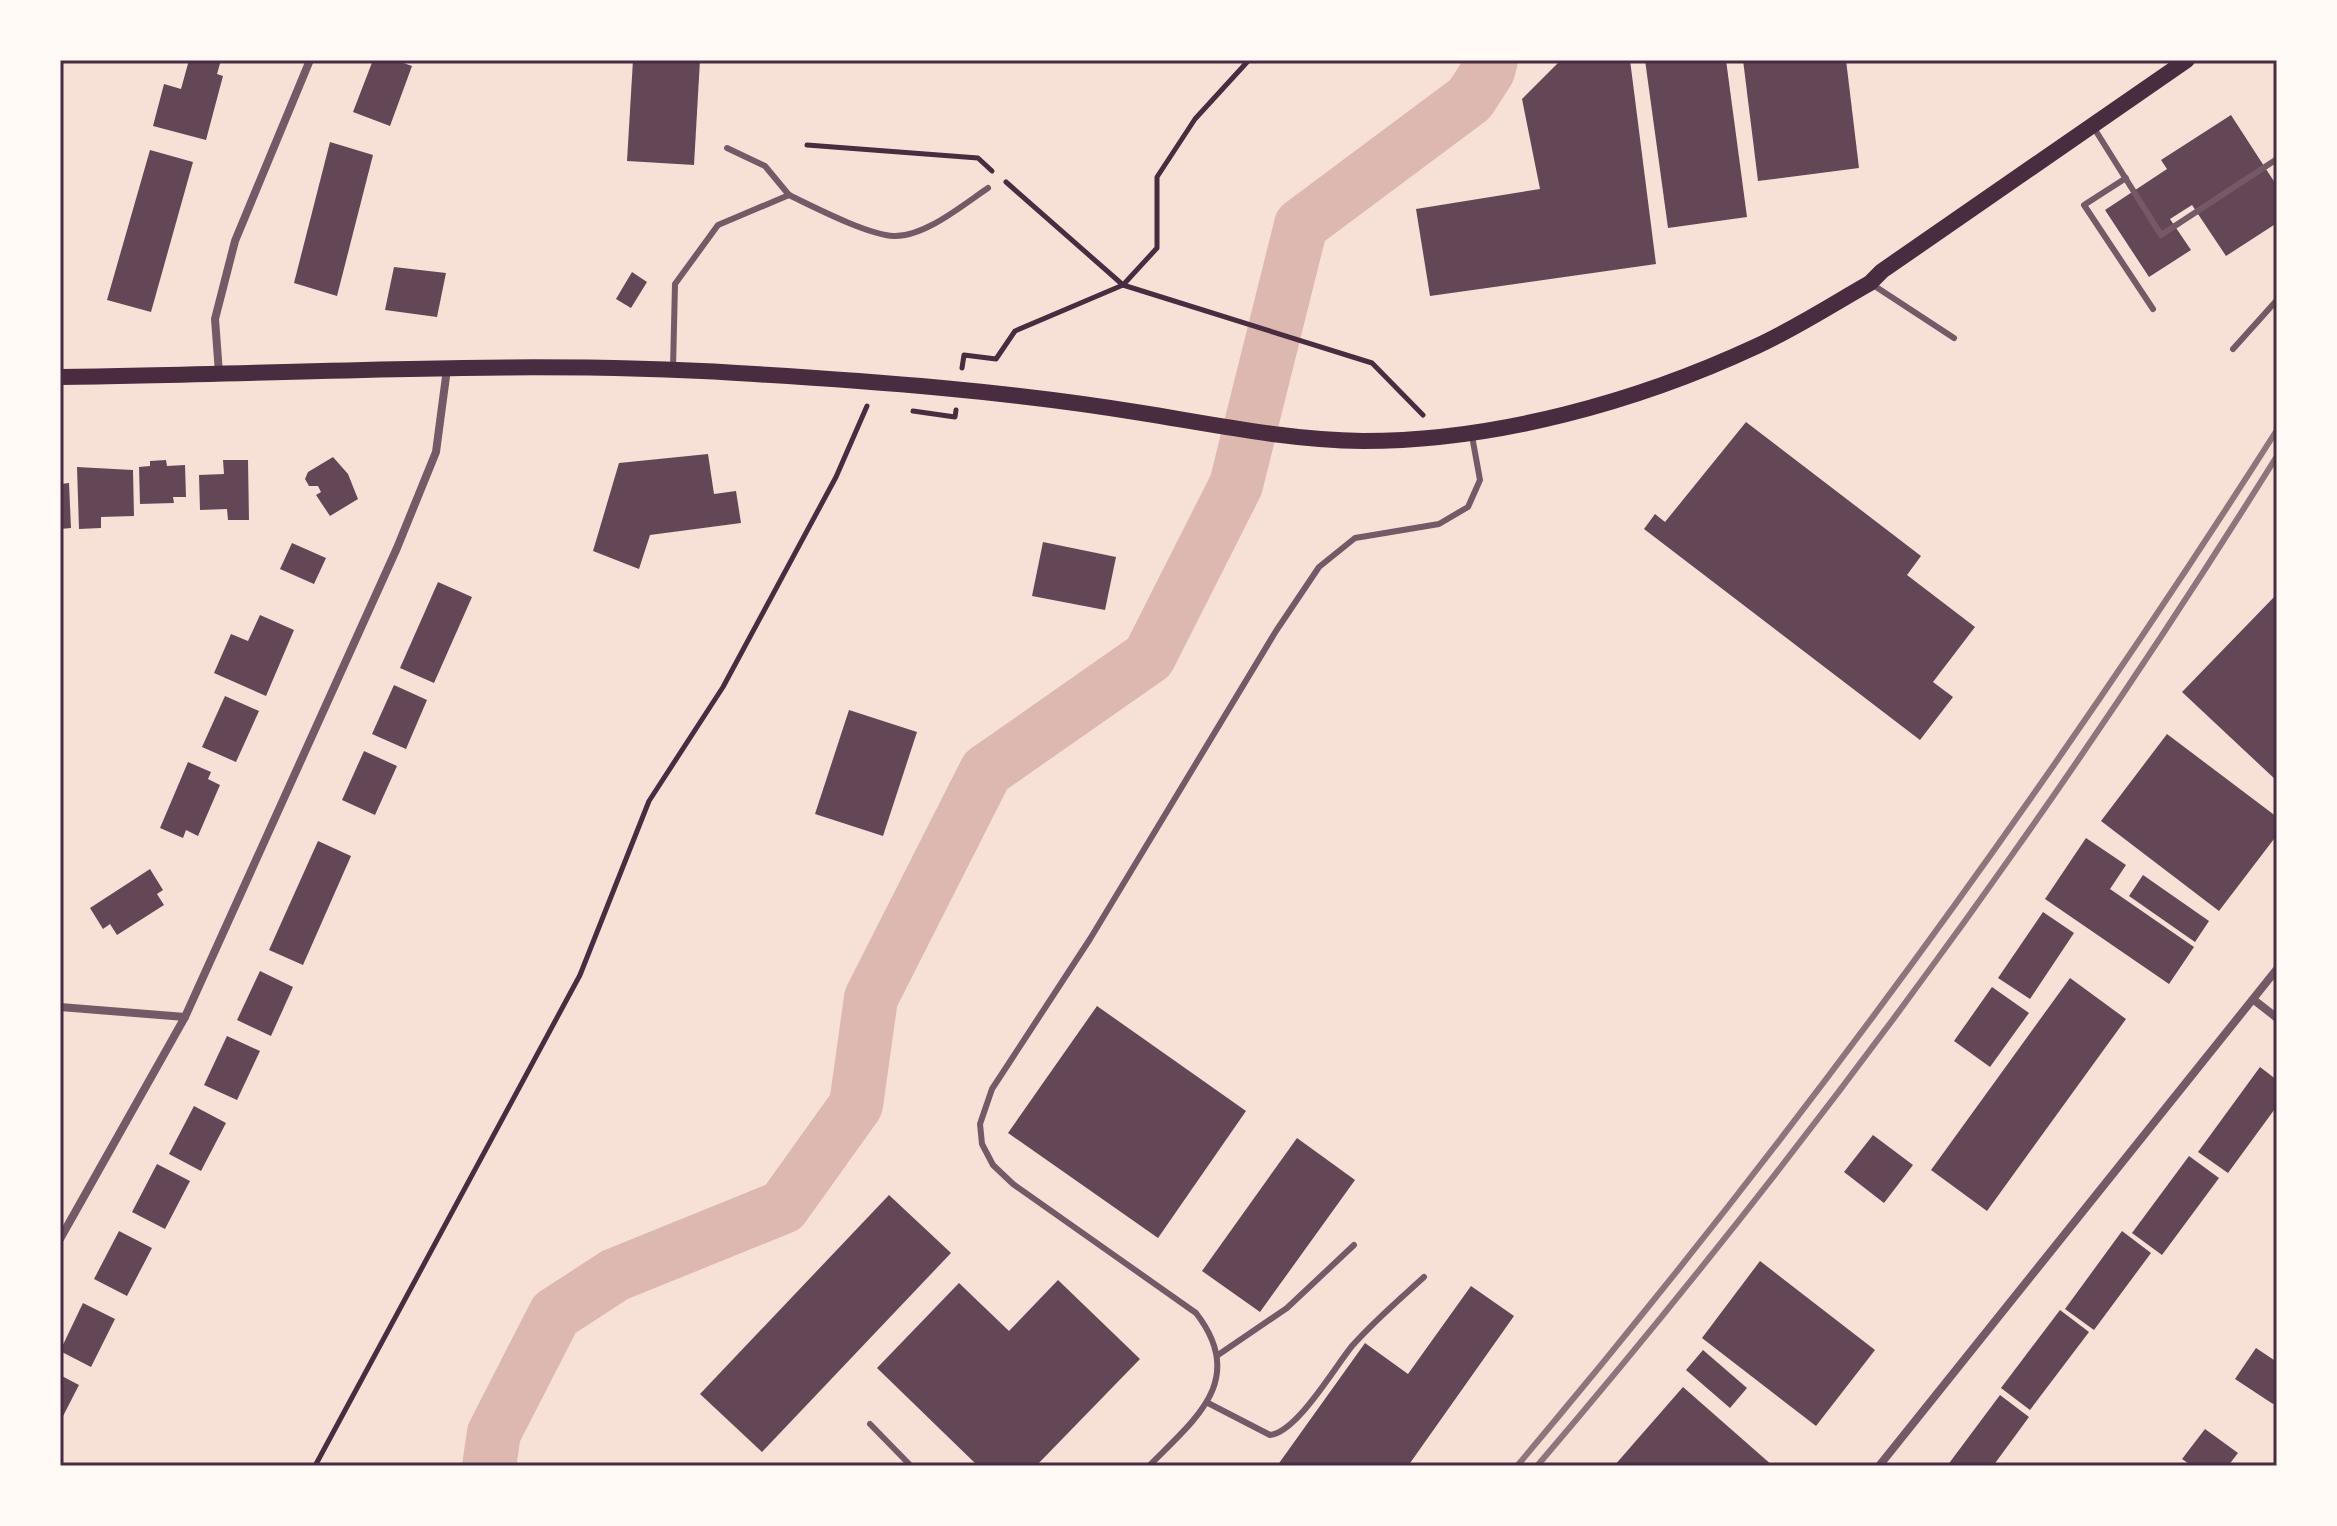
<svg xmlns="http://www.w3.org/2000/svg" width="2337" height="1526" font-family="Roboto,sans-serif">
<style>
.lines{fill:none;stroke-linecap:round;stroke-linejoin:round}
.river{stroke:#dcb8b0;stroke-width:54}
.building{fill:#644757}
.path{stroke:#4a2c40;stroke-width:5}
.service{stroke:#755966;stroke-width:6}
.minor{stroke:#755966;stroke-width:8}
.secondary{stroke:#4a2c40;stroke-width:16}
.rail{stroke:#8f747c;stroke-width:6}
.neatline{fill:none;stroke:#4a2c40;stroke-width:3}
</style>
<rect width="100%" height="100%" fill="#f7e1d7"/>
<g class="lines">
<path class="river" d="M 489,1466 L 494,1433 L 555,1314 L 615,1275 L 783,1207 L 856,1105 L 871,998 L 986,771 L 1149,657 L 1236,485 L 1301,225 L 1470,99 L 1488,71 L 1491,60"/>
</g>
<g class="building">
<path d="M 189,60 L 221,60 L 217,74 L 223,76 L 206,140 L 153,126 L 164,84 L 181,89 Z"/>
<path d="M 373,60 L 395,60 L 412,66 L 390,126 L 353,112 Z"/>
<path d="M 633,60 L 700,60 L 694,165 L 627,161 Z"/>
<path d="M 1561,60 L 1630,60 L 1656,264 L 1430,296 L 1416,209 L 1540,189 L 1522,99 Z"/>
<path d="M 1645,60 L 1726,60 L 1747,217 L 1668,228 Z"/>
<path d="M 1743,60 L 1846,60 L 1859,168 L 1758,181 Z"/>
<path d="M 2231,115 L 2277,186 L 2277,223 L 2226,256 L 2192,205 L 2170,219 L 2191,250 L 2149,277 L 2105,210 L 2167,169 L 2161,160 Z"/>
<path d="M 330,142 L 373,155 L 337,296 L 294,283 Z"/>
<path d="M 150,150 L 193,162 L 151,312 L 107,300 Z"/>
<path d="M 394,267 L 446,273 L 437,317 L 385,310 Z"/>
<path d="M 632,272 L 647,282 L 631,308 L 616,299 Z"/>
<path d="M 1746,422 L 1921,556 L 1907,575 L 1975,627 L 1933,682 L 1953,697 L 1920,740 L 1644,529 L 1655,514 L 1665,522 Z"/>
<path d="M 708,454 L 714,494 L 736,491 L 741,523 L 650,535 L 639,569 L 593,551 L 619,463 Z"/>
<path d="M 333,457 L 348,474 L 358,499 L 330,516 L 316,495 L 321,492 L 318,486 L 309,486 L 305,479 L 308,472 Z"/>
<path d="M 166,460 L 167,466 L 185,465 L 186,497 L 173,497 L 174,503 L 140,504 L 139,467 L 150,466 L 150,461 Z"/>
<path d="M 223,460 L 248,460 L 249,520 L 228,520 L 227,509 L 200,510 L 199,475 L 224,474 Z"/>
<path d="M 77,467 L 133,470 L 134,516 L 101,517 L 101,528 L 79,529 Z"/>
<path d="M 69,483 L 71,528 L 60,529 L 60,484 Z"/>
<path d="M 1043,542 L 1116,557 L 1105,610 L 1032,596 Z"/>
<path d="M 292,543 L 326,558 L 314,584 L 280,569 Z"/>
<path d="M 438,582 L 472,597 L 434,683 L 400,668 Z"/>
<path d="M 2277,594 L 2277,781 L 2182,692 Z"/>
<path d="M 260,615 L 294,630 L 266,696 L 214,673 L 231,634 L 248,641 Z"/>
<path d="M 394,685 L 427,700 L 406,749 L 372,734 Z"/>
<path d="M 225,696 L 259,711 L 236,762 L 202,747 Z"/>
<path d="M 849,710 L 917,732 L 883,836 L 815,814 Z"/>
<path d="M 2167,734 L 2277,817 L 2277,835 L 2219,911 L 2101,821 Z"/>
<path d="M 364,751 L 397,766 L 375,815 L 342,800 Z"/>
<path d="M 188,762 L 211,772 L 208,779 L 220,785 L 198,836 L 186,830 L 183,838 L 160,828 Z"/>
<path d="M 2086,838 L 2126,865 L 2110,889 L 2194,947 L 2169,984 L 2045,899 Z"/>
<path d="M 318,841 L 351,856 L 303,965 L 269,950 Z"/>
<path d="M 150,869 L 163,890 L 157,894 L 164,905 L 117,935 L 110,924 L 103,929 L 90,908 Z"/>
<path d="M 2143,875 L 2209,921 L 2195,942 L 2129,896 Z"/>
<path d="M 2043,912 L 2074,933 L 2030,999 L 1998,978 Z"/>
<path d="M 260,971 L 293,987 L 271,1036 L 237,1020 Z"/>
<path d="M 2070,978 L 2126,1019 L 1987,1211 L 1931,1170 Z"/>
<path d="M 1992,987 L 2029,1013 L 1990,1067 L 1954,1041 Z"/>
<path d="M 1097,1006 L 1246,1111 L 1158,1238 L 1008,1133 Z"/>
<path d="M 227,1036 L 260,1051 L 237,1100 L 204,1085 Z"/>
<path d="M 2260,1067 L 2277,1080 L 2277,1106 L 2228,1173 L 2198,1152 Z"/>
<path d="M 194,1106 L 226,1123 L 201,1171 L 169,1154 Z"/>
<path d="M 1873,1135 L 1913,1165 L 1884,1203 L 1844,1172 Z"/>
<path d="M 1297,1138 L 1355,1180 L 1260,1312 L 1202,1271 Z"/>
<path d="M 2189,1156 L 2219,1178 L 2162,1255 L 2132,1233 Z"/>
<path d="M 157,1164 L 190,1181 L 165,1229 L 132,1212 Z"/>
<path d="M 889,1195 L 951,1253 L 762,1452 L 700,1394 Z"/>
<path d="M 119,1231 L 152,1248 L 127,1296 L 94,1279 Z"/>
<path d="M 2122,1231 L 2151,1253 L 2094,1330 L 2065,1309 Z"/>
<path d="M 1760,1261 L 1875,1350 L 1816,1426 L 1702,1338 Z"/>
<path d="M 1058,1280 L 1140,1359 L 1036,1466 L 978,1466 L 877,1368 L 959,1283 L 1009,1331 Z"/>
<path d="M 1471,1286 L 1514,1316 L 1408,1466 L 1277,1466 L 1365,1343 L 1408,1374 Z"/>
<path d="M 83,1303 L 115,1319 L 91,1367 L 60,1351 Z"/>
<path d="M 2060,1310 L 2089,1332 L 2030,1410 L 2001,1388 Z"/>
<path d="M 2256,1348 L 2277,1362 L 2277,1398 L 2273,1404 L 2235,1379 Z"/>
<path d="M 1703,1350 L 1747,1388 L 1730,1408 L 1686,1370 Z"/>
<path d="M 60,1375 L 79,1385 L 60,1422 Z"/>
<path d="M 1683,1387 L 1773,1466 L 1614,1466 Z"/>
<path d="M 2000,1395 L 2029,1417 L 1993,1466 L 1947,1466 Z"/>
<path d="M 2205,1429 L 2238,1453 L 2228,1466 L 2192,1466 L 2182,1459 Z"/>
</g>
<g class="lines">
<g class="path">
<path d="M 807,145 L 978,158 L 992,171"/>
<path d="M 1006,182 L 1123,285 L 1372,363 L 1423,415"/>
<path d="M 962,368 L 964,355 L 996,359 L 1015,331 L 1123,285 L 1157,248 L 1157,177 L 1195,119 L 1249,60"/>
<path d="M 913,411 L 955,417 L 956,410"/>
<path d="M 315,1466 L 580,975 L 649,801 L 723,687 L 836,477 L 867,406"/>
</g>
<g class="service">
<path d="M 2094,128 L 2161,235 L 2277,159"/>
<path d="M 727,148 L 765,166 L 789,195"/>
<path d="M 2126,178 L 2084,205 L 2153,309"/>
<path d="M 1870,283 L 1954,338"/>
<path d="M 2233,349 L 2277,300"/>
<path d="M 673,369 L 675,284 L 718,225 L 789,195 C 814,207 868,235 894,236 C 925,237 964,204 988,188"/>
<path d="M 1218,1355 L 1287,1308 L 1354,1245"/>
<path d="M 1208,1403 L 1270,1435 C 1297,1432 1334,1368 1352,1346 C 1374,1321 1400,1299 1424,1277"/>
<path d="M 870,1424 L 911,1466"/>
<path d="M 1149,1466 C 1195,1419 1248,1380 1196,1313 L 1013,1184 L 993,1165 L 982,1144 L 980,1124 L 992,1089 L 1090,939 L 1276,631 L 1319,567 L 1355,538 L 1439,524 L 1468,507 L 1480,480 L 1472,436"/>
</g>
<g class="minor">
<path d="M 219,373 L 215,319 L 235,241 L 310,60"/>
<path d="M 2254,1000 L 2277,1018"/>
<path d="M 60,1007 L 185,1017"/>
<path d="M 60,1239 L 185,1017 L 397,548 L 436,452 L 447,369"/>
<path d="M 1879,1466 L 2277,969"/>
</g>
<path class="secondary" d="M 60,377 C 285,375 512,359 737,373 C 872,381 1008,391 1142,413 C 1216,425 1288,440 1363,441 C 1495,441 1637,402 1757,346 C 1796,328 1833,304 1870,283 L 1882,271 L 2187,60"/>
<g class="rail">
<path d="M 1517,1466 C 1794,1138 2046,792 2277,430"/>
<path d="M 1537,1466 C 1808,1149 2056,810 2277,456"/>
</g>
</g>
<rect width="2337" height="1526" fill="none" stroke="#fffaf5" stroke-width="124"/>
<rect x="62" y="62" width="2213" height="1402" class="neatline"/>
</svg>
